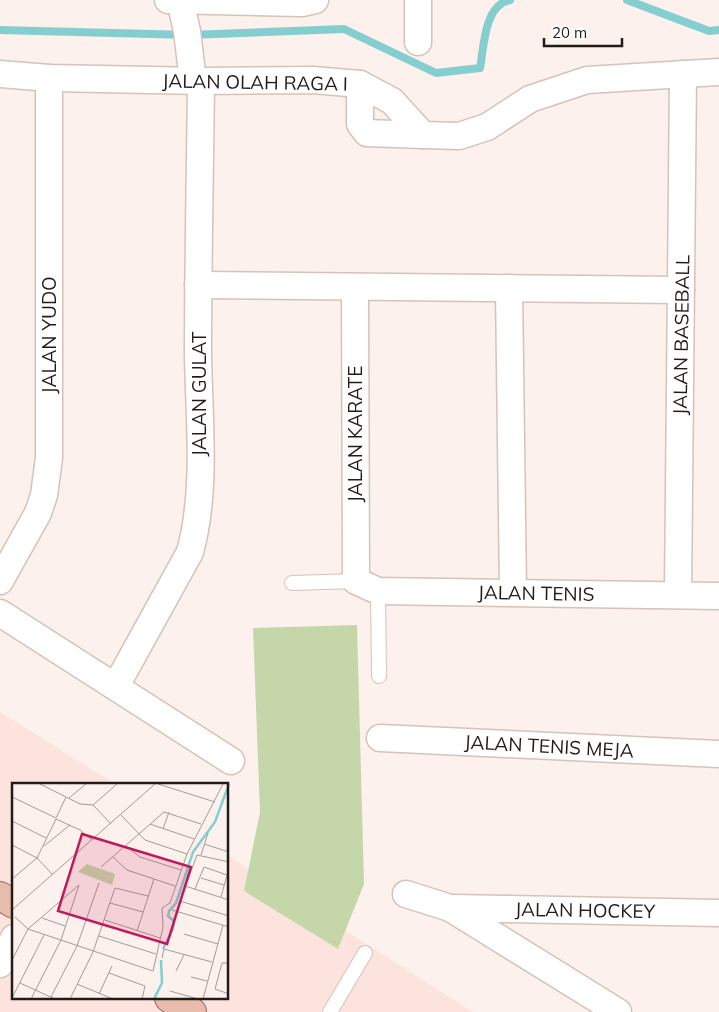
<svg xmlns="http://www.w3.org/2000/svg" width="719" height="1012" font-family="Mulish,sans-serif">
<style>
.commercial{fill:#fde3dd}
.green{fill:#c5d6a9}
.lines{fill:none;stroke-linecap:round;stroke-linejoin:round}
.stream{stroke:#84ced0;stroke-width:8}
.lane-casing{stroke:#d4c3ba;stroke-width:16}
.street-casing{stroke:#d4c3ba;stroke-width:29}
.primary-casing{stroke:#986756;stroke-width:30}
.lane{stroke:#fff;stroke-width:14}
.street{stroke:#fff;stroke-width:26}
.primary{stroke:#e8bcad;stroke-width:28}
.labels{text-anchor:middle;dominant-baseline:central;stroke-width:4;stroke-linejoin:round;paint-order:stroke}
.street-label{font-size:19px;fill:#221b18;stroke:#fff}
.inset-river{fill:none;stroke:#84ced0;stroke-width:2.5}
.inset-road{fill:none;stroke:#a59b97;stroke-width:1}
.view{fill:#c2185b;fill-opacity:0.15;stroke:#c2185b;stroke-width:2.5}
.inset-edge{fill:none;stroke:#221b18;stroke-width:2.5}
</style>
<rect width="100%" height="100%" fill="#fcf1ec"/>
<path class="commercial" d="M 0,712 L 115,784 L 14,784 L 14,998 L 228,998 L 228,856 L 473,1012 L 0,1012 Z"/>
<path class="green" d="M 357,625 L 364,884 L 338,949 L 244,891 L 260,812 L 253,628 Z"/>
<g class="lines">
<g class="stream">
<path d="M 627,0 L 709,31 L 719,30"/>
<path d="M 0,30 L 189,35 L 344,29 L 436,73 L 480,68 C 484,47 484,5 510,0"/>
</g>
<defs>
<g id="lane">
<path d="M 292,583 L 356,581"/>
<path d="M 378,591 L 379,676"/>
<path d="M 330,1012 L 365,953"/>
</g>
<g id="street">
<path d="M 168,0 L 302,3 L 315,0"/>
<path d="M 180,0 L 187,31 L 193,81"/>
<path d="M 418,42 L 418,0"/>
<path d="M 0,74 L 49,78 L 201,81 L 313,80 L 360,84 L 392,101 L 423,135 L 459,136 L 487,127 L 530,99 L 587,80 L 719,72"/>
<path d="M 360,84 L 360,124 L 367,133 L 423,135"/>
<path d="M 198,285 L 681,290"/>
<path d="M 355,287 L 356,581 L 378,591 L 719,596"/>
<path d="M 509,288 L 513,592"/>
<path d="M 0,581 L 38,513 L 44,495 L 49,458 L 49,78"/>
<path d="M 678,595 L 683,74"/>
<path d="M 0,613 L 231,761"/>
<path d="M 116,686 L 190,552 C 207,490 199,420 198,355 C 198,264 200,173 201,81"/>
<path d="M 380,738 L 719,754"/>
<path d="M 406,894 L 450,908"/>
<path d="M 0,964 L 14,938"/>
<path d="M 618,1012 L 450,908 L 719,913"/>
</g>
<g id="primary">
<path d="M 0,896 L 14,904"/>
<path d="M 169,998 L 192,1012"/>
</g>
</defs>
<use href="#lane" class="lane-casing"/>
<use href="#street" class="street-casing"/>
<use href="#primary" class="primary-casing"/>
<use href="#lane" class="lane"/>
<use href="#street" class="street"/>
<use href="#primary" class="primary"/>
</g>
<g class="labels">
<g class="street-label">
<text transform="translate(255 82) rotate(1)">JALAN OLAH RAGA I</text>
<text transform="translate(49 335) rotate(-90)">JALAN YUDO</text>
<text transform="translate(681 335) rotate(-89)">JALAN BASEBALL</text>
<text transform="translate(199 394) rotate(-90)">JALAN GULAT</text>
<text transform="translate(355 434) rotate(-90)">JALAN KARATE</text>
<text transform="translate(536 593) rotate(1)">JALAN TENIS</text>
<text transform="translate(549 746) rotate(3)">JALAN TENIS MEJA</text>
<text transform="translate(585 910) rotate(1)">JALAN HOCKEY</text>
</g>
</g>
<g transform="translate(12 783)">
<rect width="216" height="216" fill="#fcf1ec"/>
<path d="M 75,81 L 103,91 L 100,102 L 66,89 Z" fill="#c5d6a9"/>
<path class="inset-river" d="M 151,166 L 161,146 L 162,138 L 156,133 L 157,128 L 164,120 L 181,69 L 203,39 L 217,1M 142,216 L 150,200 L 149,177"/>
<path class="inset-road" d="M 28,1 L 68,21 L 81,22 L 99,41M 146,1 L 203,19M 0,14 L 44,35M 57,15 L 74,1M 81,22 L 105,1M 109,32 L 133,57 L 175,71M 44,35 L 54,14M 0,38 L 34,55M 138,41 L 182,56M 151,46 L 157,29M 192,61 L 217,69M 0,62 L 25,75 L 41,92M 32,63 L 58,42M 114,63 L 128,74 L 169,87M 189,72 L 196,50M 101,74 L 115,87 L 163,103M 217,79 L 185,72 L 168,118 L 217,133M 89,84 L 152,29 L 189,41M 189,95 L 212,102M 0,96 L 25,75 L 44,36 L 68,47 L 80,57M 173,103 L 217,117M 183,106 L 192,84 L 215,92 L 209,114M 98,120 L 131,129M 0,127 L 143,1M 160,127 L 217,144M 3,134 L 16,146 L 141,188 L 151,144 L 150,125 L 158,120 L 175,71 L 211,1M 30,135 L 53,143M 93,137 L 148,155M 125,148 L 142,96M 172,151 L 206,161M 87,153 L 144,171M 150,175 L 152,166 L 200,179M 0,177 L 16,146 L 67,102 L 49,157 L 19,216M 217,180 L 210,180 L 203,206 L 217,211M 164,188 L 172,172M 97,190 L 133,203 L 130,216M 179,194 L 195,198M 8,200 L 43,216M 65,201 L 101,216M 158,208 L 186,216M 87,211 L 100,183M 39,214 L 65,163 L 87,100M 0,215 L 32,152M 58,216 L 81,169 L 103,105 L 136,113M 191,216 L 211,142"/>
<path class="view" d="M 70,51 L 179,84 L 155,161 L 46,128 Z"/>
<rect width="216" height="216" class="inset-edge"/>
</g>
<path d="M544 38v8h78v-8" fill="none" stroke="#221b18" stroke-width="2.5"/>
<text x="552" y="38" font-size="15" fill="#221b18" stroke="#ffffff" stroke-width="4" paint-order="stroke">20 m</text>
</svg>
